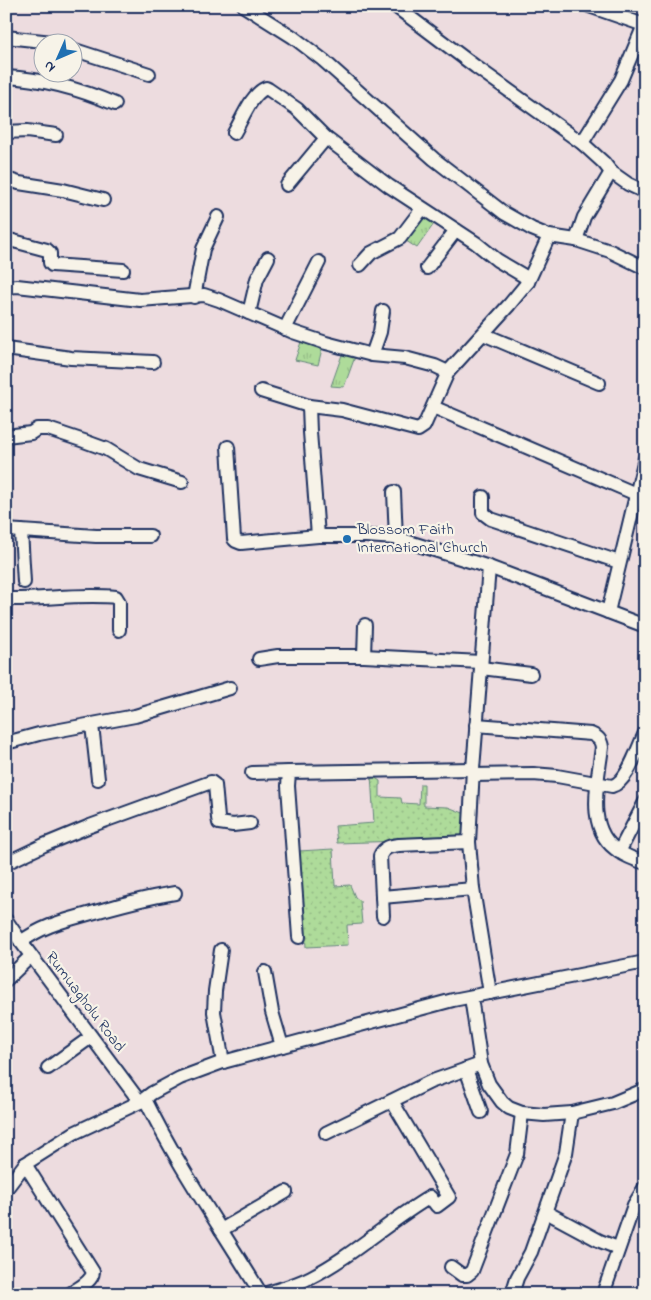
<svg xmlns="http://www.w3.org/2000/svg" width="651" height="1300" font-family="'Indie Flower',sans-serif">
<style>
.grass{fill:url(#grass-tufts);stroke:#64857c}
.park{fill:url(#park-dots);stroke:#64857c}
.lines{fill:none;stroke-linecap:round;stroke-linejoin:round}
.minor-casing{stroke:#1b2f5e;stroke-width:16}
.minor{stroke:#f7f3e8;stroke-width:12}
.poi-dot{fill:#1f6fb2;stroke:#f7f3e8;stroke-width:2}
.labels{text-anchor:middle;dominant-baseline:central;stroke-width:4.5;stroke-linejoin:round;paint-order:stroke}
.poi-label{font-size:16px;fill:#1b2f5e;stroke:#f7f3e8;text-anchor:start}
.street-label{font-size:16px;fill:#1b2f5e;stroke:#f7f3e8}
</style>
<defs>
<pattern id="grass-tufts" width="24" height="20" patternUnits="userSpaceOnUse" patternTransform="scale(1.25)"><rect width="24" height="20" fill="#aedb9a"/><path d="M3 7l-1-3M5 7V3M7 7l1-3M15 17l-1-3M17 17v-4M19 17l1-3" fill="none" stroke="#95bc87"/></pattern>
<pattern id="park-dots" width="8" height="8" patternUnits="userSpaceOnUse" patternTransform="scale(1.25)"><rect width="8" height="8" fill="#aedb9a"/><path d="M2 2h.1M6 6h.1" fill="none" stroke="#95bc87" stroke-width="1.8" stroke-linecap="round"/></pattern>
</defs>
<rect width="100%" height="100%" fill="#eddcdf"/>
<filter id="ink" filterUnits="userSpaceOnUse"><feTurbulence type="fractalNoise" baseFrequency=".02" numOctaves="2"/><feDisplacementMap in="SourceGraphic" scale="10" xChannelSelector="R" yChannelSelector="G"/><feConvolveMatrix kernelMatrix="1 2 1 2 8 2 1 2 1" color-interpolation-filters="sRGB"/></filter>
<g filter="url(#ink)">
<g class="grass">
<path d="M 423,213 L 436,221 L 417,248 L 403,239 Z"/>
<path d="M 303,336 L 323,345 L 318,365 L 295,360 Z"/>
<path d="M 344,349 L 356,354 L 344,387 L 331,386 Z"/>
</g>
<g class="park">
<path d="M 371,775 L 380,781 L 380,797 L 401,798 L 402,803 L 419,804 L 420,784 L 424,784 L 424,806 L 448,807 L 466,814 L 465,839 L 337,843 L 335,826 L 374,823 Z"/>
<path d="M 333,849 L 335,886 L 350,885 L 355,897 L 360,901 L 362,924 L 347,925 L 348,945 L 306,947 L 299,851 Z"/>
</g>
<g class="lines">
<defs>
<g id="minor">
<path d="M 244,6 L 293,37 L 323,60 L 434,159 L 504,213 L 532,229 L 549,236 L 576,240 L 610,251 L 645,268"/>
<path d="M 395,6 L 476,67 L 582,143 L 604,163 L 611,172 L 628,184 L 645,192"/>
<path d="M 6,37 L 52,42"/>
<path d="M 72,49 L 149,74"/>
<path d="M 6,77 C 42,79 82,90 115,104"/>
<path d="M 6,132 L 27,131 L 56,135"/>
<path d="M 234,133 C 242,120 251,94 266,88 L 268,89 L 297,109 L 326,138 L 389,186 L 476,243 L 497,260 L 524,276 L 528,282"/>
<path d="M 582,143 L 621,80 L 644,25 L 589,6"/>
<path d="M 6,179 L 19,183 L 63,190 L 103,200"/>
<path d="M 287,185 L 326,138"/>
<path d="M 6,239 L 47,250 L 50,253 L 50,263 L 52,265 L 123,270"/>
<path d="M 576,240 L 584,217 L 611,172"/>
<path d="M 360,265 L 371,253 L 400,238 L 422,209"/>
<path d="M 427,268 L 456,230"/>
<path d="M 6,287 L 17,286 L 140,300 L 204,295 L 219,300 L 293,332 L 326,343 L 372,355 L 405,358 L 435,366 L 448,372"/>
<path d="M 194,297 L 203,249 L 218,217"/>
<path d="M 249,313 L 257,279 L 268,258"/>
<path d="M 285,329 L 319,262"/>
<path d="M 483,334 L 599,383"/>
<path d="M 6,349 L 71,358 L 153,362"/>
<path d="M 372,355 L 380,332 L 383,311"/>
<path d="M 261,391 L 309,406 L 342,410 L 418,430 L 424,426 L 448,372 L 509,305 L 528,282 L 549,236"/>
<path d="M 309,406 L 310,432 L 318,536"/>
<path d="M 433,407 L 636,494 L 645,500"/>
<path d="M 6,436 L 31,433 L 37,429 L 48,429 L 84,441 L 106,449 L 139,469 L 182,482"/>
<path d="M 228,447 L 234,539 L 236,541 L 241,543 L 318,536 L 366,536 L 396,538 L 489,567 L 645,626"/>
<path d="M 394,492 L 396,538"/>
<path d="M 483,497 L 483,513 L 491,519 L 619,562"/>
<path d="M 6,530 L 96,536 L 150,536"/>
<path d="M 21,531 L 24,582"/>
<path d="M 489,567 L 473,769 L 469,842 L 473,889 L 490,993"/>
<path d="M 6,599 C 42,600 81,593 116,597 L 119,602 L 119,630"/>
<path d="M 608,612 L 645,458"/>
<path d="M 364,656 L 365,625"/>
<path d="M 259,659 L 278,656 L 364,656 L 481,662"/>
<path d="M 481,668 L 531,674"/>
<path d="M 92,725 L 98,779"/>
<path d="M 476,725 L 591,734 C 598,737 601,740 602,747 C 598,781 584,831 620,852 C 627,857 636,860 645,863"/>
<path d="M 6,743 L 39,734 L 135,716 L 230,688"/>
<path d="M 252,773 L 289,772"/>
<path d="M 473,775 L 533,774 L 557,776 L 612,786 C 628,782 638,747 645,733"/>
<path d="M 619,852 L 645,802"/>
<path d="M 6,863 L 44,845 L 90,826 L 211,782 L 215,785 L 218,818 L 219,823 L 233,825 L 250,823"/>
<path d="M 382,897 L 473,889"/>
<path d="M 383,916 L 380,856 C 384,847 390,846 399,845 L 469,842"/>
<path d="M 6,920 L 21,942 L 140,1102"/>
<path d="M 299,937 L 288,786 L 289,772 L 473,769"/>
<path d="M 21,942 C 39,928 59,922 81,916 C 112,907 143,898 175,893"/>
<path d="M 221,950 L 215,991 L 214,1012 L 223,1062"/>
<path d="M 265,972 L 272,1012 L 282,1046"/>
<path d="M 6,980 L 31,956"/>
<path d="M 471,997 L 481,1064 L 489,1084 L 502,1102 L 509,1108 L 522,1113 L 544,1115 L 572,1113 L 613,1103 L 644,1090"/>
<path d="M 48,1068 L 91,1037"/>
<path d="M 466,1069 L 481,1112"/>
<path d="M 145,1099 C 178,1167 222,1229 261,1294"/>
<path d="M 326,1133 L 430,1082 L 481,1064"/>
<path d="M 25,1164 L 93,1272 C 92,1282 78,1288 70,1294"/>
<path d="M 6,1189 L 25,1164 L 74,1133 L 140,1102 L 152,1093 L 180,1078 L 223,1062 L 453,1000 L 645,962"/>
<path d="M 546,1212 L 600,1241 L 618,1248"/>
<path d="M 221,1230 L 286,1192"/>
<path d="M 451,1267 L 462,1275 L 467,1275 L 472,1271 L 517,1154 L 522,1113"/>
<path d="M 264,1294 C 280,1289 296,1285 311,1277 C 354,1255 389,1221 430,1197 L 437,1206 L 449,1197 L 392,1101"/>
<path d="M 512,1294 L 517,1278 L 531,1252 L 566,1153 L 572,1113"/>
<path d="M 603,1294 L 634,1205 L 645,1187"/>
</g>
</defs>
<use href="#minor" class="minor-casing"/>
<use href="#minor" class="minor"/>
</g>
</g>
<circle class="poi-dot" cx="347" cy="539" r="5"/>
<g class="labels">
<g class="poi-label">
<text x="357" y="530">Blossom Faith<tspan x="357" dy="18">International Church</tspan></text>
</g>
<g class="street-label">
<text transform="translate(85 1002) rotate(53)">Rumuagholu Road</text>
</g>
</g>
<rect width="651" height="1300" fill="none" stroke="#f7f3e8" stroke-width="25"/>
<rect x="12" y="12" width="626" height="1275" fill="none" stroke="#1b2f5e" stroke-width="2" filter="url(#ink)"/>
<g transform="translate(58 58) rotate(225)"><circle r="24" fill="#f7f3e8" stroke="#9fa5b1"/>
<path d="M0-4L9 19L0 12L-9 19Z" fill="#1f6fb2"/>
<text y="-8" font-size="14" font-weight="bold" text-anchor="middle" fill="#1b2f5e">N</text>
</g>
</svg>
